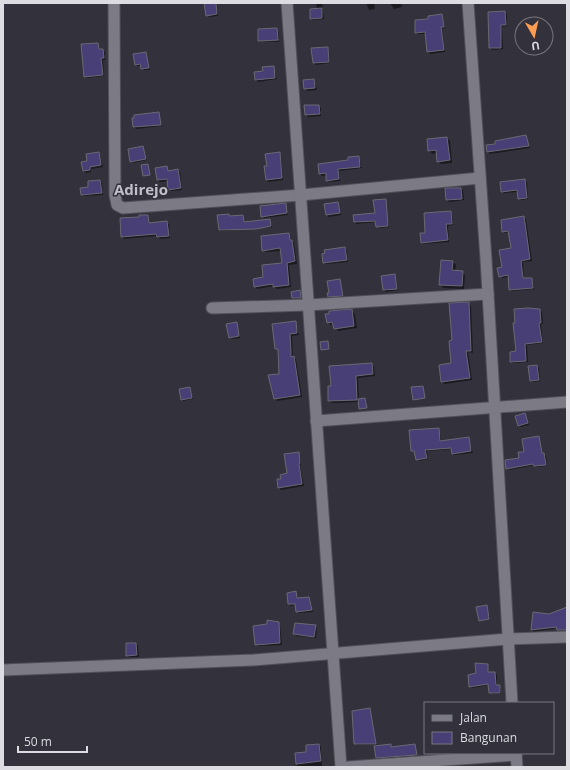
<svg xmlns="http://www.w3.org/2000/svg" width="570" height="770" font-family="'Open Sans',sans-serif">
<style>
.shadow{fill:#0007}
.building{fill:#483f77;stroke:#696973}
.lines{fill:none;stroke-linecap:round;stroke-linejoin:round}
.street-casing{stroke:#515058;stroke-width:13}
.street{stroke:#7b7a85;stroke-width:11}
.labels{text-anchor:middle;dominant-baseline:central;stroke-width:3;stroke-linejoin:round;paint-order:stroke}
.quarter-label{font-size:15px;font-weight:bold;fill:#c0bfcb;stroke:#33323c}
</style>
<rect width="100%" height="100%" fill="#33323c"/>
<g class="shadow">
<path d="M 205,3 L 217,3 L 218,16 L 209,17 L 207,15 Z"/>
<path d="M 316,3 L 322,3 L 324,19 L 313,20 L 311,19 L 317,10 Z"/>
<path d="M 366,3 L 374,3 L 375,9 L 369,10 Z"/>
<path d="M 390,3 L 401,3 L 402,7 L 394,9 Z"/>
<path d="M 505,12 L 507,14 L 507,26 L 502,27 L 503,49 L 492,50 L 490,48 L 489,13 Z"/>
<path d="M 442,15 L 445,28 L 442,29 L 445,52 L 430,54 L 428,52 L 426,34 L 418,34 L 416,32 L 430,20 Z"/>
<path d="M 276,29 L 278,30 L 279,39 L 259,41 L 259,30 Z"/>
<path d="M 279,41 L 279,42 L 261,42 Z"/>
<path d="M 98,44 L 100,50 L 105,52 L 105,60 L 103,60 L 104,76 L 87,78 L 85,76 Z"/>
<path d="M 328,48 L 329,50 L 330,63 L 316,65 L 314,63 Z"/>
<path d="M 146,53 L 150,70 L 144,70 L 142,66 L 138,66 L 136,65 Z"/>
<path d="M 273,67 L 277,79 L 258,82 L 256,80 L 255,73 L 264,72 Z"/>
<path d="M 314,80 L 317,90 L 307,91 L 304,81 Z"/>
<path d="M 319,106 L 321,108 L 321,116 L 308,117 L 306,115 Z"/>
<path d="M 158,113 L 162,126 L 136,129 L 134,127 Z"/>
<path d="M 526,136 L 530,148 L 490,154 L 488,152 Z"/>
<path d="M 447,138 L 450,141 L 452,163 L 441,164 L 438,161 L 437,153 L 433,154 L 429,151 L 428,139 Z"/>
<path d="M 143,147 L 147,160 L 133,163 L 131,161 Z"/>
<path d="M 99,153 L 103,167 L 91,169 L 91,172 L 86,173 L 84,171 L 88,162 Z"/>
<path d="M 279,153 L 281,155 L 283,180 L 268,182 L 266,180 Z"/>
<path d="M 359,157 L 362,168 L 339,171 L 340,181 L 329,182 L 327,175 L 322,176 L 320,174 Z"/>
<path d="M 167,167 L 169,172 L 178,170 L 180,172 L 182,190 L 171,191 L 168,181 L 160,182 L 158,180 Z"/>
<path d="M 525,180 L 527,182 L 528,199 L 521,200 L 518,192 L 504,193 L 502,191 Z"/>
<path d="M 100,181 L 102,183 L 103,195 L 84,196 L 82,194 Z"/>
<path d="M 461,189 L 463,190 L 464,200 L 449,202 L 447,200 Z"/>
<path d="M 385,200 L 389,227 L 379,228 L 377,222 L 356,224 L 355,222 L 376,214 Z"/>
<path d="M 285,204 L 288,215 L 264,218 L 262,216 Z"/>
<path d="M 338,204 L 341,215 L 329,217 L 327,215 Z"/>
<path d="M 450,212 L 452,214 L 453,225 L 448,226 L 449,242 L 423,244 L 421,242 L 426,234 Z"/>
<path d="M 229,215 L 230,216 L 243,216 L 245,223 L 270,220 L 272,227 L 221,231 L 220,230 Z"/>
<path d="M 148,216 L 150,224 L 167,222 L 169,224 L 170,238 L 160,239 L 157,236 L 124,239 L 122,237 L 140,218 Z"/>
<path d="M 524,217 L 526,219 L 532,261 L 523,262 L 524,279 L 531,279 L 533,280 L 534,289 L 512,291 L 510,290 L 509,277 L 502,278 L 500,276 L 512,249 L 510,232 L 505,233 L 503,231 Z"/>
<path d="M 288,234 L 294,243 L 297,264 L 289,265 L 291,287 L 277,289 L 274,286 L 257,289 L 255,286 L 283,264 L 281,251 L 266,252 L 263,250 Z"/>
<path d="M 345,248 L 347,250 L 348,262 L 326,264 L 324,262 Z"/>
<path d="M 453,262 L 456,265 L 455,271 L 462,272 L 465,275 L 464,289 L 443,288 L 440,284 Z"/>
<path d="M 395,275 L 396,277 L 398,290 L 386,292 L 384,290 L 383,277 Z"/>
<path d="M 340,280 L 344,297 L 330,298 L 328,296 Z"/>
<path d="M 300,292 L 302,300 L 295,300 L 292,293 Z"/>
<path d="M 468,303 L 471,306 L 473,353 L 468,352 L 472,380 L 445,384 L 442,382 L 440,366 L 452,364 L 453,341 Z"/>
<path d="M 351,310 L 355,314 L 357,328 L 338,331 L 334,325 L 331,325 L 328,322 Z"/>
<path d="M 540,310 L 542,312 L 543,324 L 541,324 L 543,343 L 527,345 L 528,362 L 513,363 L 511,361 Z"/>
<path d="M 295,322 L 299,335 L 292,336 L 293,358 L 296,359 L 302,397 L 277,401 L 270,376 L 280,375 L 279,351 L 276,349 Z"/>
<path d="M 236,323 L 240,338 L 232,339 L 230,338 Z"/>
<path d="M 372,364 L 374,367 L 375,376 L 358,378 L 359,400 L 366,399 L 367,408 L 361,409 L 359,402 L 332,403 L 329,400 L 332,387 Z"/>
<path d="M 537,366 L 539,368 L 540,381 L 533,382 L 531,380 Z"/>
<path d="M 190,388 L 193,399 L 183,401 L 182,399 Z"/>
<path d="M 525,414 L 529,425 L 520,427 L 518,425 Z"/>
<path d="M 439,429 L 442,442 L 468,438 L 473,453 L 454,455 L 452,449 L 427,451 L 428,459 L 419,461 L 416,452 L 412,451 Z"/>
<path d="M 538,437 L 543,454 L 546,456 L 547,466 L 537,467 L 535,465 L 509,470 L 507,468 L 520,459 Z"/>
<path d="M 298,453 L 300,455 L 301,465 L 300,465 L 304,486 L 281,490 L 279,488 L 282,479 L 288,474 Z"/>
<path d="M 296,592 L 298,599 L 308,598 L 310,600 L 313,612 L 299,613 L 296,605 L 291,606 L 289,604 Z"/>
<path d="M 486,606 L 490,618 L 480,620 Z"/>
<path d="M 567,609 L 567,632 L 560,632 L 558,628 L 533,632 L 532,630 L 550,615 Z"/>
<path d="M 278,623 L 280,625 L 282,645 L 258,646 L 256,644 Z"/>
<path d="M 315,626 L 317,628 L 316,638 L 296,636 L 294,634 Z"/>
<path d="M 127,644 L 136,644 L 138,645 L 139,657 L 129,657 L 127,656 Z"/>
<path d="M 487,665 L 489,673 L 497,674 L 497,686 L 501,688 L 501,694 L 492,694 L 489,685 L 472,688 L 470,686 Z"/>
<path d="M 370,710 L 377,747 L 415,745 L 418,757 L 379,759 L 377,758 L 375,745 L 357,745 L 355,743 Z"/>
<path d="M 319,745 L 321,747 L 322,767 L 297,767 L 296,754 L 307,753 Z"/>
</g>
<g class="building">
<path d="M 204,3 L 216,3 L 217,14 L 206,16 Z"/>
<path d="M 322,8 L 322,18 L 310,19 L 310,9 Z"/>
<path d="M 505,11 L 506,25 L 501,25 L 501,48 L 489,48 L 488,12 Z"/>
<path d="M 442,14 L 444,27 L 441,27 L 444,50 L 427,52 L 425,32 L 415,33 L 415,20 L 428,19 L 428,16 Z"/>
<path d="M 277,28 L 278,40 L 258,41 L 258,29 Z"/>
<path d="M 98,43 L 99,49 L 103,49 L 104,58 L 101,58 L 103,75 L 84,77 L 81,44 Z"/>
<path d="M 328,47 L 329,62 L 313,63 L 311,48 Z"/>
<path d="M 146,52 L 149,68 L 141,69 L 140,64 L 135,65 L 133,54 Z"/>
<path d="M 274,66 L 275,78 L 255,80 L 254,72 L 263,71 L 262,67 Z"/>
<path d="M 314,79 L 315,88 L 304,89 L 303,80 Z"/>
<path d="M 304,105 L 319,105 L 320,114 L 305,115 Z"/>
<path d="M 159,112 L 161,125 L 133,127 L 132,118 L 134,118 L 134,115 Z"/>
<path d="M 526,135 L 529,146 L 487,152 L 486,145 L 495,144 L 495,141 Z"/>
<path d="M 447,137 L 450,160 L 437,162 L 436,150 L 428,151 L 427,139 Z"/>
<path d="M 143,146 L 146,159 L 130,162 L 128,149 Z"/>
<path d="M 99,152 L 101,165 L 90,167 L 90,170 L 83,171 L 81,162 L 87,161 L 86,154 Z"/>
<path d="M 280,152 L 282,178 L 266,180 L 264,166 L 267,166 L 265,154 Z"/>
<path d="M 359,156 L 360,167 L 338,169 L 339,179 L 326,181 L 326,173 L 319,174 L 318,164 L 348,160 L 348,157 Z"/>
<path d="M 148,164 L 150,175 L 143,176 L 141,165 Z"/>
<path d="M 167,166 L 168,171 L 178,169 L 181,188 L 168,190 L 167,179 L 157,180 L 155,168 Z"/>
<path d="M 525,179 L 527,198 L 518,199 L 517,190 L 501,192 L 500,182 Z"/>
<path d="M 100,180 L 102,193 L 81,195 L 80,188 L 88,187 L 88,181 Z"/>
<path d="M 445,188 L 461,188 L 462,199 L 446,200 Z"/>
<path d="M 386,199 L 388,226 L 376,227 L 375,221 L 354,222 L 353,215 L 375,213 L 373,200 Z"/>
<path d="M 338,202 L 340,213 L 326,215 L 324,204 Z"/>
<path d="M 286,203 L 287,213 L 261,217 L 260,206 Z"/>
<path d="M 451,211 L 452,224 L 446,224 L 448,240 L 421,243 L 420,233 L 425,233 L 424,213 Z"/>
<path d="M 229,214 L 229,216 L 243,215 L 244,222 L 270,219 L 271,226 L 256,229 L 219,230 L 217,215 Z"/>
<path d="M 139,215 L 148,215 L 149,223 L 167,221 L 169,236 L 157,237 L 156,234 L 121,237 L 120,218 L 139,217 Z"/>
<path d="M 524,216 L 530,259 L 521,261 L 523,278 L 532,278 L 533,288 L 509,290 L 508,275 L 499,277 L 497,268 L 502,267 L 499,250 L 511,248 L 508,231 L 502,232 L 501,220 Z"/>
<path d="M 289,233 L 290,240 L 292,240 L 295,261 L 287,263 L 289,285 L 273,287 L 273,284 L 254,287 L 253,279 L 263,277 L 262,265 L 282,263 L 280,248 L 262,251 L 261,236 Z"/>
<path d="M 345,247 L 347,260 L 323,263 L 322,254 L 325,253 L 324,250 Z"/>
<path d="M 441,260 L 453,261 L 452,270 L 463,271 L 462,286 L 439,285 Z"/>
<path d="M 395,274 L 397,289 L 383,290 L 381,276 Z"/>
<path d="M 340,279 L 343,296 L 328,297 L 327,293 L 329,293 L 327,281 Z"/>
<path d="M 300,290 L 301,298 L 292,298 L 291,292 Z"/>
<path d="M 469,302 L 471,351 L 466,351 L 470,378 L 441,382 L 439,365 L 451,363 L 449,341 L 452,340 L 449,303 Z"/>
<path d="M 528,308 L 540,309 L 541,323 L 539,323 L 542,342 L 525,344 L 526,361 L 510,362 L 510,352 L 516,351 L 513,323 L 515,323 L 514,309 Z"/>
<path d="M 352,309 L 354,326 L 334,329 L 332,322 L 327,323 L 325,314 L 329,314 L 329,311 Z"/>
<path d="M 296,321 L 297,333 L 290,334 L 291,352 L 291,357 L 294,356 L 300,395 L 274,399 L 268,375 L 279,374 L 278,349 L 275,349 L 272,324 Z"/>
<path d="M 237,322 L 239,336 L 229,338 L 226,324 Z"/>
<path d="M 328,341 L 329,349 L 321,350 L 320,342 Z"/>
<path d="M 372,363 L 373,374 L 356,376 L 357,400 L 328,401 L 328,386 L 331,386 L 329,366 Z"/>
<path d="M 537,365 L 539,380 L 530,381 L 528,366 Z"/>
<path d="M 423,386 L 425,398 L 413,400 L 411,387 Z"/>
<path d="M 190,387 L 192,398 L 181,400 L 179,389 Z"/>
<path d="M 365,398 L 367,408 L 359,409 L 358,399 Z"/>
<path d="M 525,413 L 528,423 L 518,426 L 515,416 Z"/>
<path d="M 439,428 L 440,441 L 469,437 L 471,451 L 452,454 L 451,448 L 425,450 L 427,458 L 416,460 L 414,451 L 411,451 L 409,430 Z"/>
<path d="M 539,436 L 542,453 L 544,453 L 546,465 L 534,466 L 533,464 L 506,469 L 505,460 L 519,458 L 518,452 L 524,452 L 522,439 Z"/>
<path d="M 299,452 L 300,463 L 299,464 L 302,484 L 278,488 L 277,479 L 281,479 L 280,475 L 287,473 L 284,454 Z"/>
<path d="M 296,591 L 297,598 L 309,597 L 312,610 L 296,612 L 295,604 L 288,604 L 287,593 Z"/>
<path d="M 487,605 L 489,619 L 479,621 L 476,607 Z"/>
<path d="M 567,607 L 567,630 L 557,630 L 556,627 L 531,630 L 533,612 L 549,614 Z"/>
<path d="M 267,620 L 279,622 L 280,643 L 255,645 L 253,626 L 267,624 Z"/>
<path d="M 295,623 L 316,625 L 314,637 L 293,634 Z"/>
<path d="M 126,643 L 136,643 L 137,655 L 126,656 Z"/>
<path d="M 475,663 L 488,664 L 488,672 L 495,672 L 496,685 L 500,685 L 500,693 L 489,693 L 488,684 L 469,687 L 468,675 L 476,673 Z"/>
<path d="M 370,708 L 376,744 L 354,744 L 352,711 Z"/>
<path d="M 319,744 L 321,761 L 296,764 L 295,753 L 306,752 L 306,745 Z"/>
<path d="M 391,744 L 391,747 L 415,744 L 417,755 L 376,758 L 374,746 Z"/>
</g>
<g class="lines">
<defs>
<g id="street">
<path d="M 114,3 L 115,195 L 117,205 L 123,208 L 301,195 L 480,178"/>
<path d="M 287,3 L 341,767"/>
<path d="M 468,3 L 486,259 L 512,703"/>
<path d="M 212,308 L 308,305 L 488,294"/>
<path d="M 316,421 L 567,402"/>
<path d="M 3,670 L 253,660 L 508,639 L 567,637"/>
<path d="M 516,753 L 517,767"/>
<path d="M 348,767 L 516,755"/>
</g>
</defs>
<use href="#street" class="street-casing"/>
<use href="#street" class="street"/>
</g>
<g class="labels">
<g class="quarter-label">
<text x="141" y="189">Adirejo</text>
</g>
</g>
<rect width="570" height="770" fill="none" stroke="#dcdce2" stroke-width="8"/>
<rect x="424" y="702" width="130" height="52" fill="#33323c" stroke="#77767e"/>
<rect x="432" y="715" width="20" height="6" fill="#7b7a85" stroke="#77767e"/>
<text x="460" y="722" font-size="12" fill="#dcdce2">Jalan</text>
<rect x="432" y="732" width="20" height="12" fill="#483f77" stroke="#77767e"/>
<text x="460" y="742" font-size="12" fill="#dcdce2">Bangunan</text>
<g transform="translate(534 36) rotate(171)"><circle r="19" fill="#33323c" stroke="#77767e"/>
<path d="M0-3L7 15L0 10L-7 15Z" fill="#fc9d53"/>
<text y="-6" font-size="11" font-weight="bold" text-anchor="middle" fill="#dcdce2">U</text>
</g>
<path d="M18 746v6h69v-6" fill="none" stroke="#dcdce2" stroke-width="2"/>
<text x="24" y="746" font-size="12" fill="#dcdce2" stroke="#33323c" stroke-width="3" paint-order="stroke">50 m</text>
</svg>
